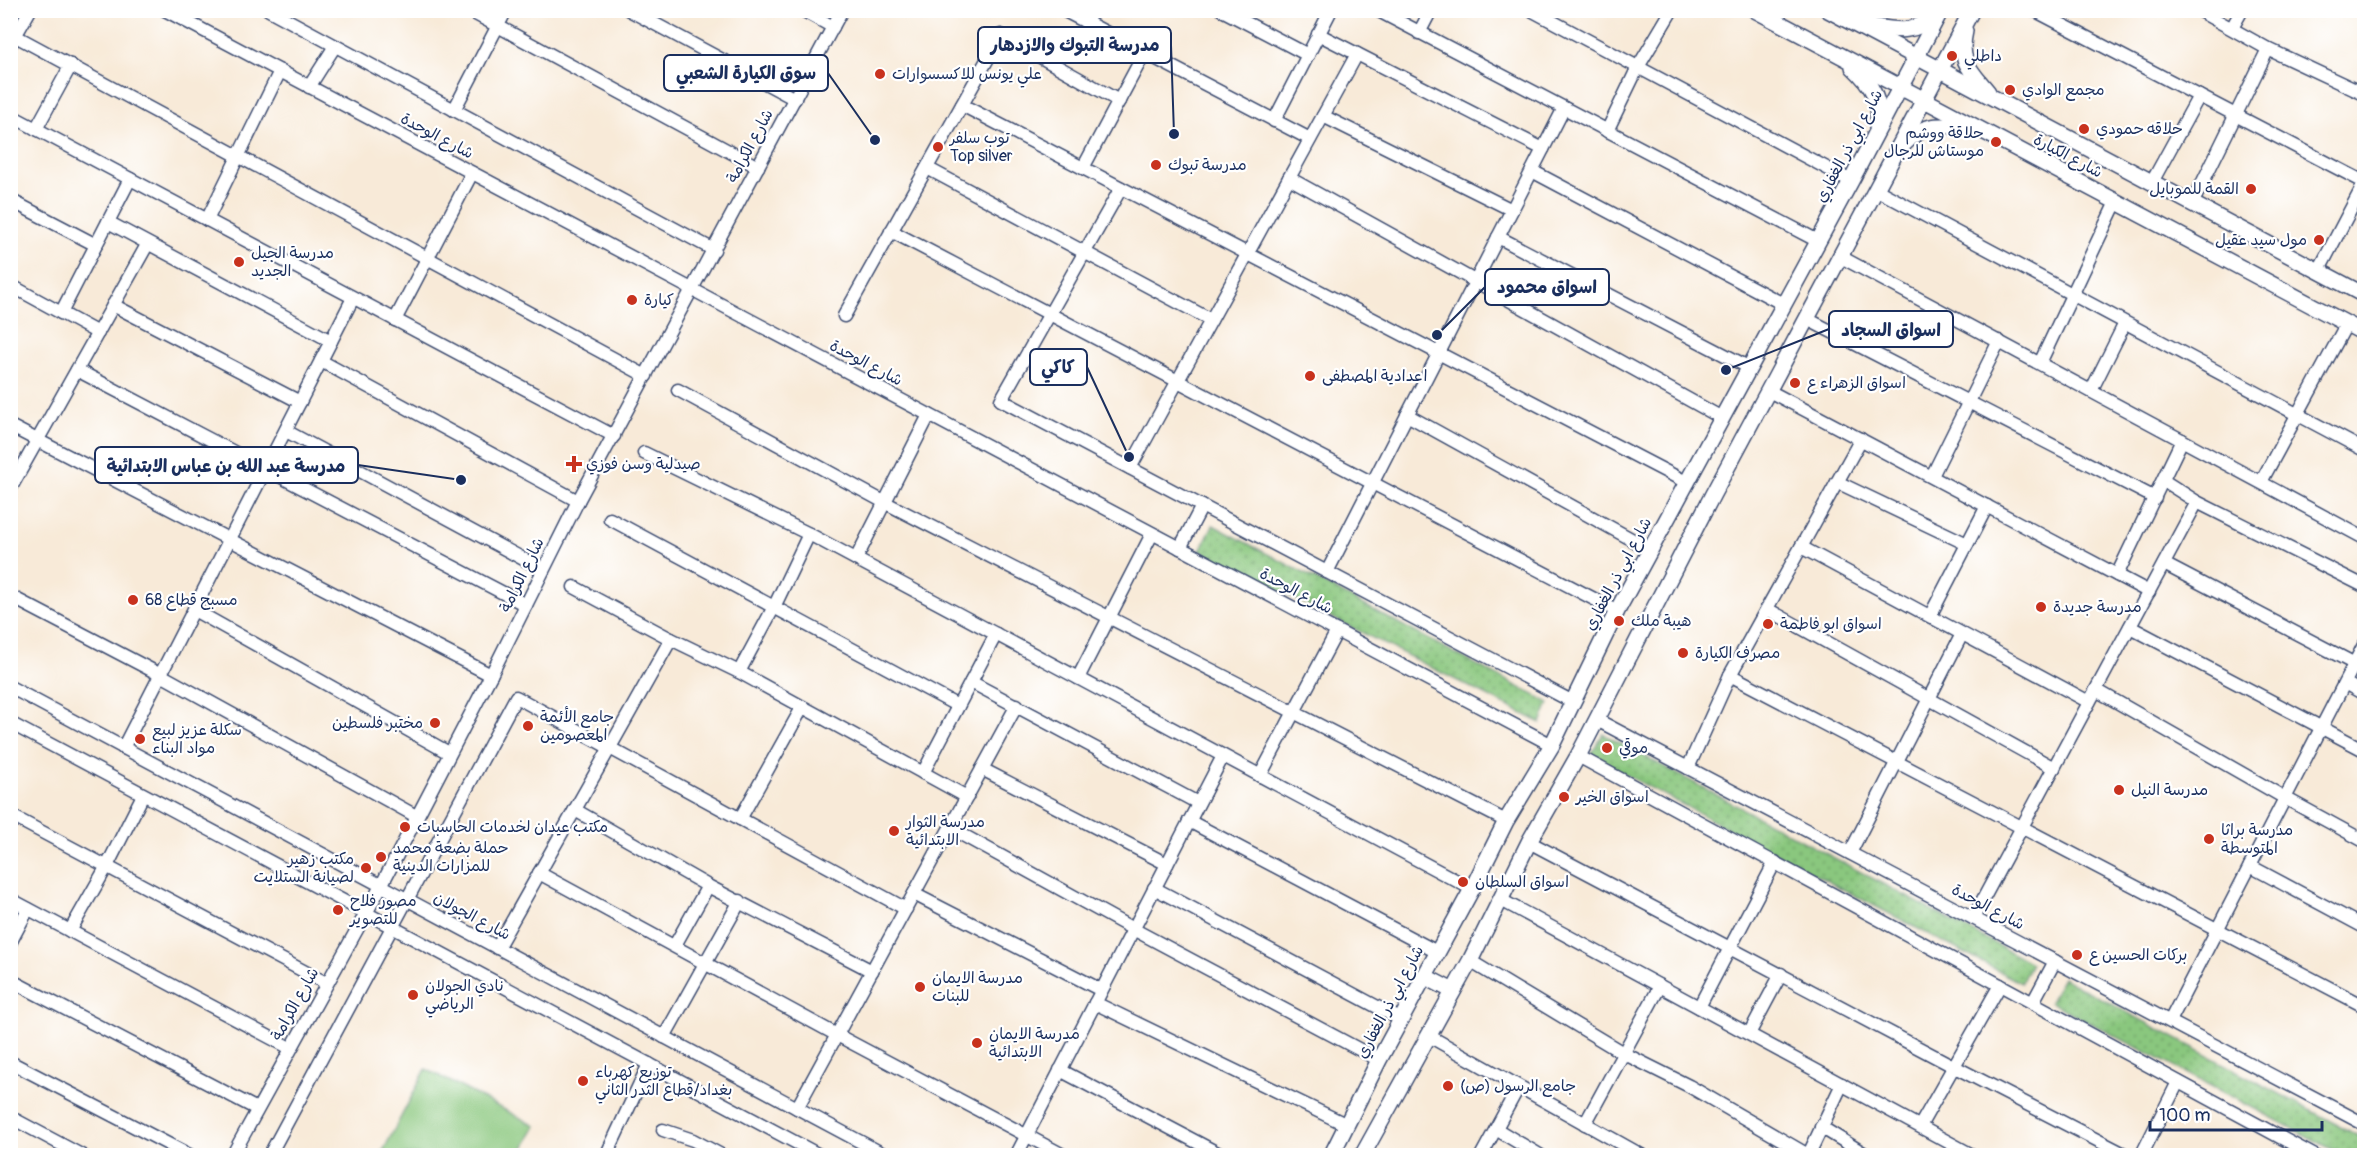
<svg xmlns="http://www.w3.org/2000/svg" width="2375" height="1166" font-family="Pangolin,'Playpen Sans Arabic',sans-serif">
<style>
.grass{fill:url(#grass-dots);stroke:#527b6e;stroke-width:1.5}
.park{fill:#8ac77e;stroke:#527b6e;stroke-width:1.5}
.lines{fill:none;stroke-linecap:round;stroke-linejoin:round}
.minor-casing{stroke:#3c4b70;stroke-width:15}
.major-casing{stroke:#3c4b70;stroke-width:18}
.minor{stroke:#fff;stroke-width:12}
.major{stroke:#fff;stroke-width:15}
.poi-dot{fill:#c8321e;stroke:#fff;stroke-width:2}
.labels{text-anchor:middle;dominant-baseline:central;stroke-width:4.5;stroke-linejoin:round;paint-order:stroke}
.poi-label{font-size:16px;fill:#1b2f5e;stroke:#fff;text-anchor:start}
.street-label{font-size:16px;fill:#1b2f5e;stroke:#fff}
.leader{fill:none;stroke:#1b2f5e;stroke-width:2}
.callout-dot{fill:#1b2f5e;stroke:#fff;stroke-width:2}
.callout{fill:#fff;stroke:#1b2f5e;stroke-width:2}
.callout-label{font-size:18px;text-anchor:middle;font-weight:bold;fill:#1b2f5e}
</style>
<defs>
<pattern id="grass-dots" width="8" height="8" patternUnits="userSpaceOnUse" patternTransform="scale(1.5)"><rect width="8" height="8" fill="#8ac77e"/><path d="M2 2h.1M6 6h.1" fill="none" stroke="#70a26a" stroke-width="1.8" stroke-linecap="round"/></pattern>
</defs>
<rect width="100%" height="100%" fill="#fff"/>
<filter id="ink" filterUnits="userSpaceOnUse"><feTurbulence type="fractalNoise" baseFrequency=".0167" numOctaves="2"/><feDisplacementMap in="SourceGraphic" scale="12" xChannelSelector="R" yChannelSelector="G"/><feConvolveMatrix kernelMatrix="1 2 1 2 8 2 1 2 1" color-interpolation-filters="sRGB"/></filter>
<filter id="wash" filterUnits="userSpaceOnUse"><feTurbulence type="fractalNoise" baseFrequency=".008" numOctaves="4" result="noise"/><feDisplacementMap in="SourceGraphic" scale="24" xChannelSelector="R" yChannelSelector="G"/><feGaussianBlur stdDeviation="1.35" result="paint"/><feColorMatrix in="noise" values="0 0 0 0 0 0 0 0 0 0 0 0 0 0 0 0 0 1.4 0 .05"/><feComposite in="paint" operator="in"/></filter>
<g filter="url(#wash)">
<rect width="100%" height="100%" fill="#f8ead8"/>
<g class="grass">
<path d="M 1213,525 L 1549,703 L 1541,723 L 1200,551 Z"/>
<path d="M 1603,734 L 2031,963 L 2021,983 L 1590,756 Z"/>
<path d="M 2063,978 L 2364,1139 L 2364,1155 L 2343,1155 L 2050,1002 Z"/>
</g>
<path class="park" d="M 426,1069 L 536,1126 L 520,1155 L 381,1155 Z"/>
</g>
<g filter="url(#ink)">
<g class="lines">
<defs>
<g id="minor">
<path d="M 165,10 L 1552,745"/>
<path d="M 269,10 L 714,250"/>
<path d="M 468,10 L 758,167"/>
<path d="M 629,10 L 795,99"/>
<path d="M 802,10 L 833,27"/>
<path d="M 1063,10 L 1310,139"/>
<path d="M 1222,10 L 1308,55"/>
<path d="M 1377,10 L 1818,241"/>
<path d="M 1531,10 L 1851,181"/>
<path d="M 2034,10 L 2364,182"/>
<path d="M 2198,10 L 2268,49 L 2364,94"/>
<path d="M 1086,23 L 1092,10"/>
<path d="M 2232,28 L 2242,10"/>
<path d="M 10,33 L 646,376"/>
<path d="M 1419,33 L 1431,10"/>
<path d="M 1318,34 L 1543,149"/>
<path d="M 10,45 L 30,10"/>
<path d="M 309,87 L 335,46"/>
<path d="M 962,105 L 1688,483"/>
<path d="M 454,110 L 506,10"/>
<path d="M 10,115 L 614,436"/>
<path d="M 1323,116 L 1512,210"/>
<path d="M 1274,121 L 1331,10"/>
<path d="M 36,129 L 71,65"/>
<path d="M 1607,131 L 1638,67 L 1672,10"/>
<path d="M 927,168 L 1211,320"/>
<path d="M 1083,168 L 1144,54"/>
<path d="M 1532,171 L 1783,304"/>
<path d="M 1289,178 L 1722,418"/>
<path d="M 2152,182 L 2199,96"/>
<path d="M 1121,188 L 1001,400 L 1573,702"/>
<path d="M 1877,190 L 2364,450"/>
<path d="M 10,200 L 96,245"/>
<path d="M 2192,204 L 2268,49"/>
<path d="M 207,220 L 280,71"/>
<path d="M 108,222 L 331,341"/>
<path d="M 891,231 L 1617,611"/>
<path d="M 1498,237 L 1750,368"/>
<path d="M 1841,257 L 2364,538"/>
<path d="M 2319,270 L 2364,184"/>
<path d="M 10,285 L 98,333"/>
<path d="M 113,305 L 300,402"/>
<path d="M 61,313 L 130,179"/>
<path d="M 844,316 L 1001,35 L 1119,101"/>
<path d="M 1807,319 L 2155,498"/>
<path d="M 395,320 L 472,173"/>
<path d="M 321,361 L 578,501"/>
<path d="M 2040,363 L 2116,202"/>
<path d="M 77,370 L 526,605"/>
<path d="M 678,390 L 884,502 L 1506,821"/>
<path d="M 1769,391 L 2149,592"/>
<path d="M 2091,391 L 2125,323"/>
<path d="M 1407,415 L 1651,550"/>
<path d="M 10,426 L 491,675"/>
<path d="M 286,431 L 542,569"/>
<path d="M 644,453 L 809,534 L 1472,889"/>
<path d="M 1130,468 L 1357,54"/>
<path d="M 1932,476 L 1999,341"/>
<path d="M 2164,481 L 2197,502 L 2364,586"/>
<path d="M 1837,482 L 1967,544"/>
<path d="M 2261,482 L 2347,323"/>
<path d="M 10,489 L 147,245"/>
<path d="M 610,519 L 958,706"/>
<path d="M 1801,547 L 2089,702"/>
<path d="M 1180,548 L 1202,506"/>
<path d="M 856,559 L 929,415"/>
<path d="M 2164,564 L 2355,664"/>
<path d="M 1327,572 L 1564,108"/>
<path d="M 2117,575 L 2182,440"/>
<path d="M 574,587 L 671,639 L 739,672 L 967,797"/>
<path d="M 10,596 L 161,675 L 416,816"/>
<path d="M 1767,609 L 2054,768"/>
<path d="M 194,610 L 449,753"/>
<path d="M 1930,616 L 1987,506"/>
<path d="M 2130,627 L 2364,750"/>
<path d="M 739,672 L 775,605 L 809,534"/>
<path d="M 1730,675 L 2364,1006"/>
<path d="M 1078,678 L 1152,534"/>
<path d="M 971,682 L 1198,803"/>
<path d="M 2345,683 L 2364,694"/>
<path d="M 10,687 L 887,1156"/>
<path d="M 2096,690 L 2285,798 L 2364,841"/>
<path d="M 1597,720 L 2364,1124"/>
<path d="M 10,723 L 821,1156"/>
<path d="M 123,748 L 353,298"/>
<path d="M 1578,756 L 2315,1156"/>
<path d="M 1688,768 L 1730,675 L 1861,439"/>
<path d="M 982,769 L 1167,864"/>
<path d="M 923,773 L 996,634"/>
<path d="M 1260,776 L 1337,631"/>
<path d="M 575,810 L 708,886 L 872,971"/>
<path d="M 10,815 L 326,983"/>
<path d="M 740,819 L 802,708"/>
<path d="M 1189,821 L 1437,952"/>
<path d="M 950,828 L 1133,929 L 1379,1060"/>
<path d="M 1529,842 L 1953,1066 L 2128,1156"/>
<path d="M 1850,853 L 1962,634"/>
<path d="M 2250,866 L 2364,927"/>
<path d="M 539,873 L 837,1035 L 1065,1156"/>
<path d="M 1154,888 L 1400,1019"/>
<path d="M 914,894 L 1101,990"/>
<path d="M 10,899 L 290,1048"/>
<path d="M 1501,900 L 1974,1156"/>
<path d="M 1973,918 L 2197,502"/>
<path d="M 70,931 L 107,866 L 143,795"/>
<path d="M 10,943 L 28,909"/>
<path d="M 675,945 L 708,886"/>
<path d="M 497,948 L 671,639"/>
<path d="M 1470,961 L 1623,1053 L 1689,1086 L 1808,1155"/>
<path d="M 10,980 L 257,1109"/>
<path d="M 2033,1002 L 2055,961"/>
<path d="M 1095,1003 L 1347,1125"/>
<path d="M 1699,1007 L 1775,862"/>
<path d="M 2170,1021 L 2364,645"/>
<path d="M 1749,1034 L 1781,974"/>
<path d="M 1429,1036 L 1643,1156"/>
<path d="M 664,1037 L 740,901"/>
<path d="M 10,1062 L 191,1156"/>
<path d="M 1060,1070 L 1223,1156"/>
<path d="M 797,1108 L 1017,705"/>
<path d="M 10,1117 L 83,1156"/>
<path d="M 1585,1124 L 1660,986"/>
<path d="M 1920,1126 L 2000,985"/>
<path d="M 1821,1127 L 1868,1156"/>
<path d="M 1496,1129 L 1541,1156"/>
<path d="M 663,1130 L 693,1140 L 723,1156"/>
<path d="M 232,1156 L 381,886 L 491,675 L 578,501 L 842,10"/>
<path d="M 269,1156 L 516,697 L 906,909"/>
<path d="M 606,1156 L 649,1064"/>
<path d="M 1016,1156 L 1223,756"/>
<path d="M 1481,1156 L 1518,1088"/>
<path d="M 1808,1156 L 1842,1084"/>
<path d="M 2141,1156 L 2178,1082"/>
</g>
<g id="major">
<path d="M 1755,10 L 2364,333"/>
<path d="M 1828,10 L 2364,295"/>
<path d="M 1863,25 C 1892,29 1912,37 1935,15"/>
<path d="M 1965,31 C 1958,61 1970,70 1988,92"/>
<path d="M 1853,67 C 1871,84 1883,101 1877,127"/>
<path d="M 1904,144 C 1926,121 1940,125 1970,128"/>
<path d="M 1424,976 L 1453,991"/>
<path d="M 1331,1156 L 1379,1060 L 1472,889 L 1506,821 L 1552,745 L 1617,611 L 1851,181 L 1941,10"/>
<path d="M 1362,1156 L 1470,961 L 1529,842 L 1578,756 L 1713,494 L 1972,10"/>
</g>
</defs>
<use href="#minor" class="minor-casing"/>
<use href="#major" class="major-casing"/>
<use href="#minor" class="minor"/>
<use href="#major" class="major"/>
</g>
</g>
<g class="poi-dot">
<circle cx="1952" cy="56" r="6"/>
<circle cx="880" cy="74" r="6"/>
<circle cx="2010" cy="90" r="6"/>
<circle cx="2084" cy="129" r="6"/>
<circle cx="1996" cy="142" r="6"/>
<circle cx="938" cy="147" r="6"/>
<circle cx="1156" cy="165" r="6"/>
<circle cx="2251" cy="189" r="6"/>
<circle cx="2319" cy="240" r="6"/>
<circle cx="239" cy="262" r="6"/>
<circle cx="632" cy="300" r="6"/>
<circle cx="1310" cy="376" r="6"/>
<circle cx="1795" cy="383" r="6"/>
<path d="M571 455h6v6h6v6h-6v6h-6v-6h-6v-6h6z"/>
<circle cx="133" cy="600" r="6"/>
<circle cx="2041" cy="607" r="6"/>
<circle cx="1619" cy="621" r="6"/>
<circle cx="1768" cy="624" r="6"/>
<circle cx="1683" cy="653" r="6"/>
<circle cx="435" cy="723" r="6"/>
<circle cx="528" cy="726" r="6"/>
<circle cx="140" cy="739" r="6"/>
<circle cx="1607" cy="748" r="6"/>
<circle cx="2119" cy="790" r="6"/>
<circle cx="1564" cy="797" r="6"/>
<circle cx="405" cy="827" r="6"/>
<circle cx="894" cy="831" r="6"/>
<circle cx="2209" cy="839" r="6"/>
<circle cx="381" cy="857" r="6"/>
<circle cx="366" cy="868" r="6"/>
<circle cx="1463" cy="882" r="6"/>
<circle cx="338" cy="910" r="6"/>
<circle cx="2077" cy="955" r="6"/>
<circle cx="920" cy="987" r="6"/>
<circle cx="413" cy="995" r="6"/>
<circle cx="977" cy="1043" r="6"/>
<circle cx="583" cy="1081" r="6"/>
<circle cx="1448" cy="1086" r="6"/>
</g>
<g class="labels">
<g class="poi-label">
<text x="1964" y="56">داطلي</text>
<text x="892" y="74">علي يونس للاكسسوارات</text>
<text x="2022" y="90">مجمع الوادي</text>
<text x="2096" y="129">حلاقه حمودي</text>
<text x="1984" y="133" text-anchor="end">حلاقة ووشم<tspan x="1984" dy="18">موستاش للرجال</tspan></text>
<text x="950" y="138">توب سلفر<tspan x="950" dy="18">Top silver</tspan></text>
<text x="1168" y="165">مدرسة تبوك</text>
<text x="2239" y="189" text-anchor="end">القمة للموبايل</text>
<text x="2307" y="240" text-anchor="end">مول سيد عقيل</text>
<text x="251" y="253">مدرسة الجيل<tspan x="251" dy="18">الجديد</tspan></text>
<text x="644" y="300">كيارة</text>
<text x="1322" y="376">اعدادية المصطفى</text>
<text x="1807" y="383">اسواق الزهراء ع</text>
<text x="586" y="464">صيدلية وسن فوزي</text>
<text x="145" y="600">مسبح قطاع 68</text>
<text x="2053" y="607">مدرسة جديدة</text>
<text x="1631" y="621">هيبة ملك</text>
<text x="1780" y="624">اسواق ابو فاطمة</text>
<text x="1695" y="653">مصرف الكيارة</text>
<text x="540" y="717">جامع الأئمة<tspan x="540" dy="18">المعصومين</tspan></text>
<text x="423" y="723" text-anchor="end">مختبر فلسطين</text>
<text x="152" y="730">سكلة عزيز لبيع<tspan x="152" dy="18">مواد البناء</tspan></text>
<text x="1619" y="748">موقي</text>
<text x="2131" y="790">مدرسة النيل</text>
<text x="1576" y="797">اسواق الخير</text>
<text x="906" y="822">مدرسة الثوار<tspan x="906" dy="18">الابتدائية</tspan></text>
<text x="417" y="827">مكتب عيدان لخدمات الحاسبات</text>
<text x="2221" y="830">مدرسة براثا<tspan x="2221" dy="18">المتوسطة</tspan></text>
<text x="393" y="848">حملة بضعة محمد<tspan x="393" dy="18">للمزارات الدينية</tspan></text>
<text x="354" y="859" text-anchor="end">مكتب زهير<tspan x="354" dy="18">لصيانة الستلايت</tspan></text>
<text x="1475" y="882">اسواق السلطان</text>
<text x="350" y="901">مصور فلاح<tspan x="350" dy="18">للتصوير</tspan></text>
<text x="2089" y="955">بركات الحسين ع</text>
<text x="932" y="978">مدرسة الايمان<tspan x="932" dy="18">للبنات</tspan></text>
<text x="425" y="986">نادي الجولان<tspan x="425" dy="18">الرياضي</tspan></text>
<text x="989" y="1034">مدرسة الايمان<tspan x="989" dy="18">الابتدائية</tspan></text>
<text x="595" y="1072">توزيع كهرباء<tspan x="595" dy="18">بغداد/قطاع الثدر الثاني</tspan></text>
<text x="1460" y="1086">جامع الرسول (ص)</text>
</g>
<g class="street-label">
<text transform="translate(437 136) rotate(28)">شارع الوحدة</text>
<text transform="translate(750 146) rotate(-62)">شارع الكرامة</text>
<text transform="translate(1849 146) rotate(-62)">شارع ابي ذر الغفاري</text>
<text transform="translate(2068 156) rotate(28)">شارع الكيارة</text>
<text transform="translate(866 363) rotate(28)">شارع الوحدة</text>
<text transform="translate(1618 574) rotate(-62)">شارع ابي ذر الغفاري</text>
<text transform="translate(522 575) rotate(-64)">شارع الكرامة</text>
<text transform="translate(1296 591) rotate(28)">شارع الوحدة</text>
<text transform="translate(1988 907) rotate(28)">شارع الوحدة</text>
<text transform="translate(472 916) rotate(28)">شارع الجولان</text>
<text transform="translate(1390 1002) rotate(-62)">شارع ابي ذر الغفاري</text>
<text transform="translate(295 1004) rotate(-61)">شارع الكرامة</text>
</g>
</g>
<path class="leader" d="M1174 134L1171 45M875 140L828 73M1437 335L1485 287M1726 370L1829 329M1129 457L1087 367M461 480L358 465"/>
<g class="callout-dot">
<circle cx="1174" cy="134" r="6"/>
<circle cx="875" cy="140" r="6"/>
<circle cx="1437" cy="335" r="6"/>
<circle cx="1726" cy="370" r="6"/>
<circle cx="1129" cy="457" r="6"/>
<circle cx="461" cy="480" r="6"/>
</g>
<g class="callout">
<rect x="978" y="27" width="193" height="36" rx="6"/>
<rect x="664" y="55" width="164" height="36" rx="6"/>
<rect x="1485" y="269" width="124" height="36" rx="6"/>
<rect x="1829" y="311" width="124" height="36" rx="6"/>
<rect x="1030" y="349" width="57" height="36" rx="6"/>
<rect x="95" y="447" width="263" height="36" rx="6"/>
</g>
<g class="callout-label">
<text x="1075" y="51">مدرسة التبوك والازدهار</text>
<text x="746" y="79">سوق الكيارة الشعبي</text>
<text x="1547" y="293">اسواق محمود</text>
<text x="1891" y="336">اسواق السجاد</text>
<text x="1058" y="373">كاكي</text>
<text x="226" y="472">مدرسة عبد الله بن عباس الابتدائية</text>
</g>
<rect width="2375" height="1166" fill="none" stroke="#fff" stroke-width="36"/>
<path d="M2150 1121v9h172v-9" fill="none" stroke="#1b2f5e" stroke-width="3"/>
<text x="2159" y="1121" font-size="18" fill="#1b2f5e" stroke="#ffffff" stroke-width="4.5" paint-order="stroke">100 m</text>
</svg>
